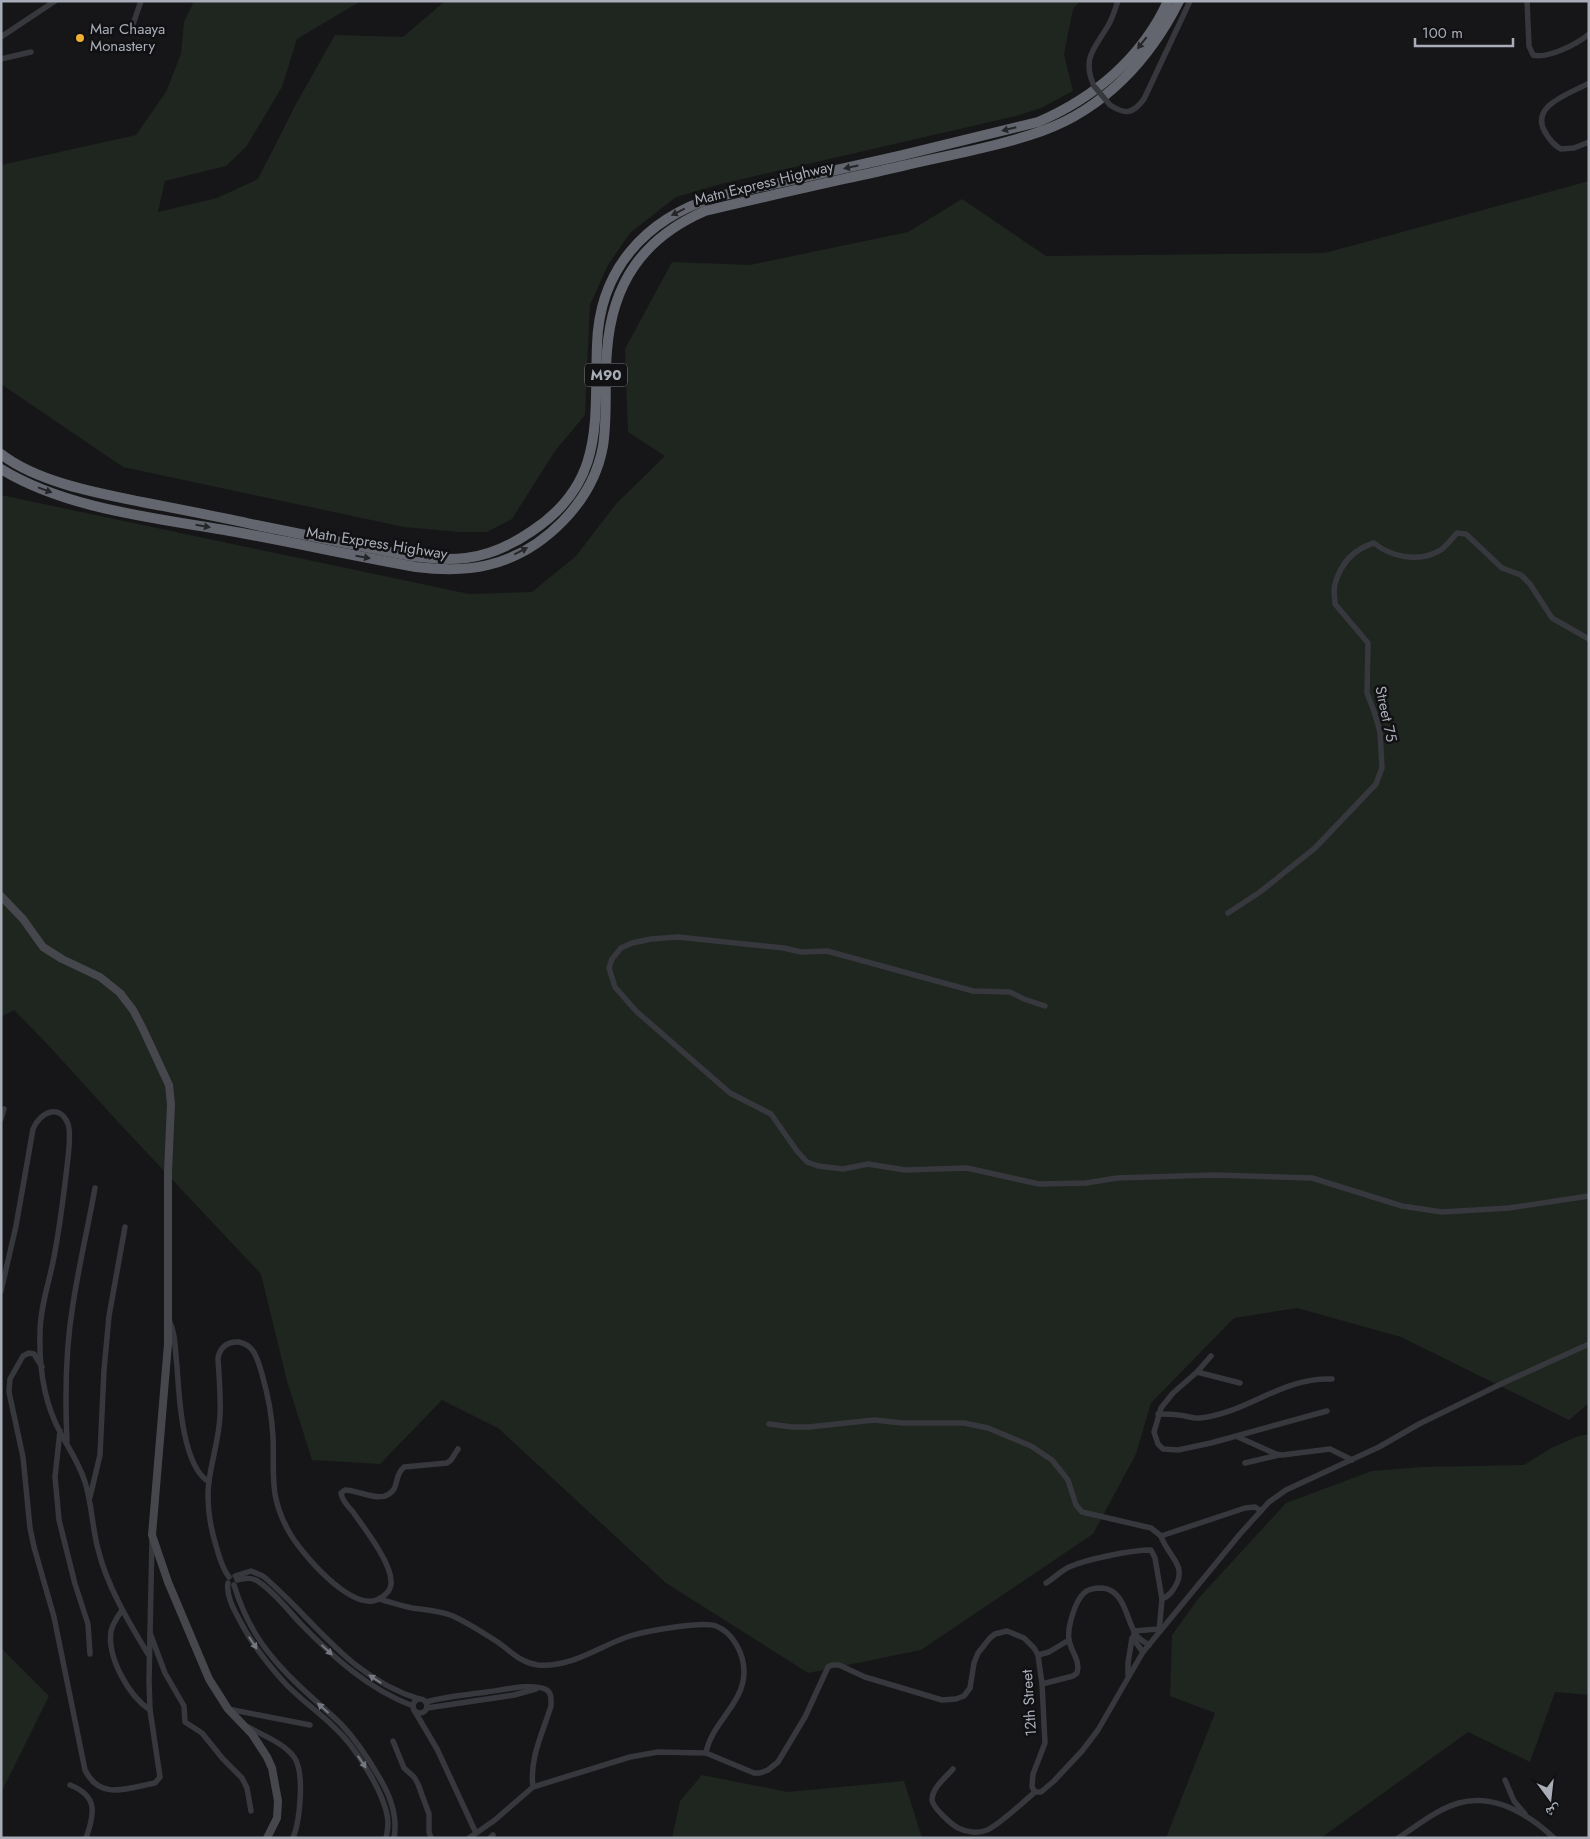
<svg xmlns="http://www.w3.org/2000/svg" width="1590" height="1839" font-family="Jost,'Noto Naskh Arabic',sans-serif">
<style>
.green{fill:#1e261f}
.lines{fill:none;stroke-linecap:round;stroke-linejoin:round}
.street{stroke:#37383d;stroke-width:5.5}
.secondary{stroke:#45474d;stroke-width:8}
.highway{stroke:#63666e;stroke-width:10}
.street-bridge{stroke:#37383d;stroke-width:5.5}
.oneway{fill:#26262a}
.oneway2{fill:#757881}
.poi-dot{fill:#f2b134;stroke:#111113;stroke-width:2}
.labels{text-anchor:middle;dominant-baseline:central;stroke-width:5;stroke-linejoin:round;paint-order:stroke}
.shield{fill:#111113;stroke:#7b7e86;stroke-width:1}
.shield-label{font-size:14px;font-weight:bold;fill:#a8adb8}
.poi-label{font-size:15px;fill:#a8adb8;stroke:#111113;text-anchor:start}
.street-label{font-size:15px;fill:#a8adb8;stroke:#111113}
</style>
<rect width="100%" height="100%" fill="#161618"/>
<g class="green">
<path d="M 194,1 L 361,1 L 297,39 L 282,87 L 246,147 L 226,166 L 165,181 L 158,212 L 217,198 L 258,179 L 296,104 L 335,35 L 403,37 L 445,1 L 1080,1 L 1073,9 L 1064,54 L 1073,91 L 1041,108 L 1016,116 L 721,184 L 676,197 L 630,233 L 608,265 L 590,305 L 585,415 L 555,451 L 512,519 L 487,532 L 460,532 L 404,527 L 123,467 L 1,384 L 1,165 L 136,135 L 166,92 L 181,54 L 184,22 Z"/>
<path d="M 1589,181 L 1589,1403 L 1569,1420 L 1401,1337 L 1297,1308 L 1234,1318 L 1151,1403 L 1136,1454 L 1093,1534 L 921,1650 L 808,1673 L 666,1583 L 498,1428 L 442,1400 L 380,1464 L 312,1460 L 287,1381 L 261,1274 L 119,1123 L 50,1047 L 14,1010 L 1,1017 L 1,495 L 469,594 L 532,592 L 576,556 L 616,504 L 665,456 L 628,432 L 625,349 L 672,262 L 750,265 L 908,232 L 962,199 L 1046,256 L 1325,253 Z"/>
<path d="M 1589,1434 L 1589,1695 L 1555,1692 L 1530,1762 L 1468,1732 L 1321,1838 L 1166,1838 L 1215,1713 L 1170,1696 L 1172,1635 L 1198,1599 L 1286,1503 L 1372,1471 L 1422,1467 L 1524,1465 L 1551,1448 L 1576,1437 Z"/>
<path d="M 1,1648 L 49,1696 L 1,1793 Z"/>
<path d="M 702,1775 L 788,1792 L 904,1781 L 922,1838 L 672,1838 L 680,1801 Z"/>
</g>
<g class="lines">
<g class="street">
<path d="M 1527,1 L 1529,46 L 1533,55 C 1548,59 1577,44 1589,34"/>
<path d="M 131,30 L 141,1"/>
<path d="M 1,37 L 55,1"/>
<path d="M 1,59 L 31,52"/>
<path d="M 1589,83 C 1572,93 1529,105 1545,132 C 1549,139 1553,145 1561,149 L 1574,148 L 1589,142"/>
<path d="M 1094,86 C 1081,57 1096,47 1109,24 C 1113,17 1115,9 1118,1"/>
<path d="M 1110,105 C 1125,115 1133,114 1144,99 L 1190,1"/>
<path d="M 1228,913 L 1260,892 L 1315,848 L 1376,784 L 1382,768 L 1380,732 L 1375,714 L 1367,693 L 1368,643 L 1335,604 C 1335,598 1333,590 1335,584 C 1341,563 1354,549 1374,543 C 1391,557 1417,562 1437,552 C 1445,549 1451,539 1457,533 L 1466,534 L 1502,568 L 1521,575 L 1530,584 L 1552,618 L 1589,639"/>
<path d="M 1045,1006 L 1024,999 L 1010,992 L 973,991 L 827,951 L 801,952 L 784,948 L 678,937 L 651,939 L 632,943 L 621,948 L 612,959 L 609,968 L 615,987 L 636,1011 L 730,1093 L 771,1114 L 797,1151 L 807,1162 L 818,1166 L 843,1169 L 868,1164 L 905,1170 L 967,1168 L 1039,1184 L 1086,1183 L 1117,1178 L 1213,1175 L 1312,1178 L 1402,1206 L 1442,1212 L 1509,1208 L 1589,1196"/>
<path d="M 1,1119 L 4,1109"/>
<path d="M 1,1291 L 16,1226 L 33,1129 C 40,1112 60,1103 68,1124 C 71,1133 69,1148 68,1158 C 64,1193 60,1228 53,1262 C 48,1286 40,1309 40,1333 C 39,1366 44,1402 60,1432 C 69,1449 79,1463 85,1482 C 92,1504 92,1527 98,1549 C 107,1586 128,1621 148,1654"/>
<path d="M 169,1320 C 176,1334 175,1351 177,1366 C 179,1396 182,1466 209,1482"/>
<path d="M 1211,1356 L 1197,1372 L 1173,1393 L 1161,1408 L 1154,1432 L 1158,1444 L 1163,1449 L 1178,1450 L 1211,1443 L 1327,1411"/>
<path d="M 42,1367 L 34,1354 L 29,1353 L 23,1356 L 10,1379 L 9,1392 L 23,1457 L 30,1528 L 34,1547 L 54,1617 L 85,1770 C 100,1801 128,1788 155,1783 L 160,1777 L 150,1710 L 149,1681 L 152,1540"/>
<path d="M 1197,1372 L 1240,1383"/>
<path d="M 1158,1414 C 1165,1414 1171,1414 1178,1415 C 1185,1415 1192,1419 1200,1418 C 1248,1413 1281,1377 1332,1379"/>
<path d="M 769,1424 L 792,1427 L 809,1427 L 874,1420 L 903,1423 L 964,1423 L 988,1428 L 1031,1446 L 1052,1460 L 1068,1480 L 1076,1505 L 1082,1512 L 1151,1528 L 1161,1536"/>
<path d="M 60,1431 L 55,1477 L 59,1520 L 75,1584 L 88,1624 L 90,1654"/>
<path d="M 1238,1437 L 1276,1454 L 1282,1455 L 1330,1449 L 1352,1460"/>
<path d="M 67,1441 C 65,1399 66,1346 73,1304 C 79,1265 88,1227 95,1188"/>
<path d="M 1245,1463 L 1279,1455"/>
<path d="M 90,1497 L 100,1455 L 104,1370 L 109,1316 L 125,1227"/>
<path d="M 235,1576 L 251,1571 L 263,1576 C 316,1621 348,1677 419,1699"/>
<path d="M 229,1577 C 222,1568 220,1559 217,1549 C 210,1527 206,1504 209,1481 C 212,1459 219,1438 220,1416 C 221,1397 219,1377 218,1358 C 220,1347 228,1341 239,1342 C 255,1345 258,1361 262,1374 C 268,1395 272,1415 273,1437 C 274,1457 272,1475 275,1494 C 277,1506 282,1519 288,1530 C 299,1551 355,1618 382,1597 C 388,1593 392,1588 391,1581 C 391,1562 364,1528 353,1512 C 348,1506 342,1501 341,1493 L 345,1490 C 360,1490 383,1506 394,1489 C 398,1481 396,1474 404,1467 L 447,1463 L 451,1460 L 458,1449"/>
<path d="M 237,1580 C 245,1578 252,1577 259,1582 C 275,1593 287,1609 300,1623 C 333,1657 368,1689 413,1706"/>
<path d="M 228,1583 C 226,1595 233,1608 239,1619 C 250,1641 266,1662 283,1681 C 298,1698 318,1711 334,1727 C 354,1745 387,1795 388,1823 C 388,1828 387,1833 386,1838"/>
<path d="M 1046,1583 C 1054,1578 1061,1571 1069,1567 C 1087,1559 1132,1550 1151,1550 L 1155,1558 L 1162,1599 L 1159,1632"/>
<path d="M 234,1585 C 242,1611 255,1637 273,1658 C 293,1683 318,1702 341,1724 C 356,1740 368,1758 379,1777 C 390,1795 398,1816 394,1838"/>
<path d="M 379,1599 C 390,1602 401,1606 412,1608 C 426,1610 440,1611 453,1616 C 468,1623 482,1632 496,1641 C 510,1650 520,1663 538,1665 C 572,1668 599,1646 630,1636 C 646,1631 702,1621 716,1626 C 734,1633 744,1655 744,1672 C 744,1704 711,1723 706,1753"/>
<path d="M 1162,1599 C 1169,1596 1172,1592 1176,1585 C 1187,1565 1167,1555 1161,1536 L 1245,1508 L 1255,1507 L 1261,1511"/>
<path d="M 122,1610 C 118,1616 113,1623 111,1631 C 107,1658 129,1696 150,1710"/>
<path d="M 150,1633 L 165,1673 L 184,1706 L 185,1722 L 202,1733 L 223,1759 L 242,1778 L 247,1788 L 251,1811"/>
<path d="M 1143,1652 L 1134,1640 L 1134,1631 L 1159,1629"/>
<path d="M 1038,1655 L 1049,1652 L 1069,1640"/>
<path d="M 1128,1675 L 1128,1663 L 1132,1638"/>
<path d="M 1042,1684 L 1073,1676 L 1077,1673 C 1081,1661 1071,1652 1069,1640 C 1067,1628 1075,1601 1084,1593 C 1088,1589 1096,1588 1102,1588 C 1126,1590 1126,1622 1137,1636 C 1140,1640 1145,1642 1149,1645"/>
<circle cx="420" cy="1706" r="7"/>
<path d="M 426,1702 C 447,1696 467,1695 487,1692 C 503,1690 531,1683 545,1689 C 552,1692 551,1699 551,1706 C 543,1732 529,1759 533,1787"/>
<path d="M 427,1708 L 514,1695 L 536,1689"/>
<path d="M 228,1709 L 310,1725"/>
<path d="M 414,1710 L 437,1749 L 476,1833"/>
<path d="M 248,1727 C 262,1735 284,1743 294,1757 C 305,1772 300,1821 293,1838"/>
<path d="M 393,1741 L 404,1768 L 414,1777 L 418,1784 L 429,1814 L 429,1832 L 431,1838"/>
<path d="M 953,1769 C 946,1777 932,1788 932,1800 C 933,1808 951,1824 958,1828 C 966,1832 978,1834 987,1830 C 996,1827 1026,1800 1035,1792"/>
<path d="M 1505,1780 L 1514,1801 L 1525,1814"/>
<path d="M 70,1785 C 98,1796 95,1813 86,1838"/>
<path d="M 469,1838 L 495,1820 L 533,1787 L 630,1757 L 658,1752 L 706,1753 L 754,1773 L 760,1773 L 768,1770 L 778,1762 L 805,1717 L 828,1667 L 832,1665 L 839,1665 L 865,1677 L 942,1700 L 956,1699 L 964,1696 L 970,1688 L 974,1663 L 978,1653 L 990,1638 L 995,1634 L 1007,1631 L 1024,1638 L 1034,1648 L 1038,1655 L 1042,1684 L 1045,1743 L 1033,1774 L 1032,1787 L 1035,1792 L 1041,1792 L 1054,1781 L 1082,1751 L 1098,1730 L 1143,1652 L 1240,1534 L 1269,1502 L 1286,1490 L 1379,1447 L 1419,1424 L 1503,1383 L 1589,1344"/>
<path d="M 490,1838 L 493,1835"/>
<path d="M 1398,1838 C 1417,1826 1437,1809 1459,1803 C 1495,1793 1528,1814 1554,1838"/>
</g>
<path class="secondary" d="M 1,896 L 23,919 L 43,947 L 62,959 L 100,977 L 120,993 L 133,1010 L 142,1027 L 169,1085 L 171,1104 L 168,1172 L 168,1344 L 152,1535 L 168,1582 L 209,1679 L 228,1709 L 252,1734 L 267,1757 L 272,1768 L 278,1801 L 277,1818 L 267,1838"/>
<g class="highway">
<path d="M 1,454 C 38,483 102,494 147,503 C 183,510 220,517 256,525 C 291,532 326,539 360,546 C 394,553 431,562 466,558 C 490,555 513,544 532,531 C 606,482 594,421 597,345 C 599,270 645,219 715,197 L 899,156 L 1038,122 C 1094,98 1142,58 1168,1"/>
<path d="M 1,469 C 66,509 156,518 230,531 C 292,542 354,556 416,567 C 441,570 464,571 488,565 C 543,552 593,502 603,446 C 608,414 604,383 607,351 C 612,283 643,238 705,211 C 771,195 836,181 902,166 C 948,155 997,147 1042,131 C 1104,109 1150,59 1179,1"/>
</g>
<path class="street-bridge" d="M 1094,86 L 1110,105"/>
</g>
<defs><path id="oneway-solid" d="M-6-.8H1V-3.2L6.5 0L1 3.2V.8H-6Z" transform="scale(1.25)"/></defs>
<g class="oneway">
<use href="#oneway-solid" transform="translate(1142 43) rotate(128)"/>
<use href="#oneway-solid" transform="translate(1009 129) rotate(166)"/>
<use href="#oneway-solid" transform="translate(851 167) rotate(168)"/>
<use href="#oneway-solid" transform="translate(678 212) rotate(153)"/>
<use href="#oneway-solid" transform="translate(45 490) rotate(20)"/>
<use href="#oneway-solid" transform="translate(203 526) rotate(10)"/>
<use href="#oneway-solid" transform="translate(521 551) rotate(-27)"/>
<use href="#oneway-solid" transform="translate(363 557) rotate(10)"/>
</g>
<g class="oneway2">
<use href="#oneway-solid" transform="translate(253 1643) rotate(57)"/>
<use href="#oneway-solid" transform="translate(327 1650) rotate(43)"/>
<use href="#oneway-solid" transform="translate(375 1679) rotate(-147)"/>
<use href="#oneway-solid" transform="translate(323 1708) rotate(-138)"/>
<use href="#oneway-solid" transform="translate(362 1762) rotate(56)"/>
</g>
<circle class="poi-dot" cx="80" cy="38" r="5"/>
<g class="labels">
<rect class="shield" x="585" y="363.5" width="42" height="23" rx="4"/>
<g class="shield-label">
<text x="606" y="375">M90</text>
</g>
<g class="poi-label">
<text x="90" y="29">Mar Chaaya<tspan x="90" dy="17">Monastery</tspan></text>
</g>
<g class="street-label">
<text transform="translate(764 183) rotate(-14)">Matn Express Highway</text>
<text transform="translate(377 543) rotate(9)">Matn Express Highway</text>
<text transform="translate(1386 714) rotate(78)">Street 75</text>
<text transform="translate(1029 1703) rotate(-94)">12th Street</text>
</g>
</g>
<rect width="1590" height="1839" fill="none" stroke="#a8adb8" stroke-width="5"/>
<g transform="translate(1550 1799) rotate(165)" stroke="#111113" stroke-width="4" paint-order="stroke">
<path d="M0-4L9 19L0 12L-9 19Z" fill="#a8adb8"/>
<text y="-8" font-size="14" font-weight="bold" text-anchor="middle" fill="#a8adb8">ش</text>
</g>
<path d="M1415 38v8h98v-8" fill="none" stroke="#a8adb8" stroke-width="2.5"/>
<text x="1422" y="38" font-size="15" fill="#a8adb8" stroke="#111113" stroke-width="4" paint-order="stroke">100 m</text>
</svg>
